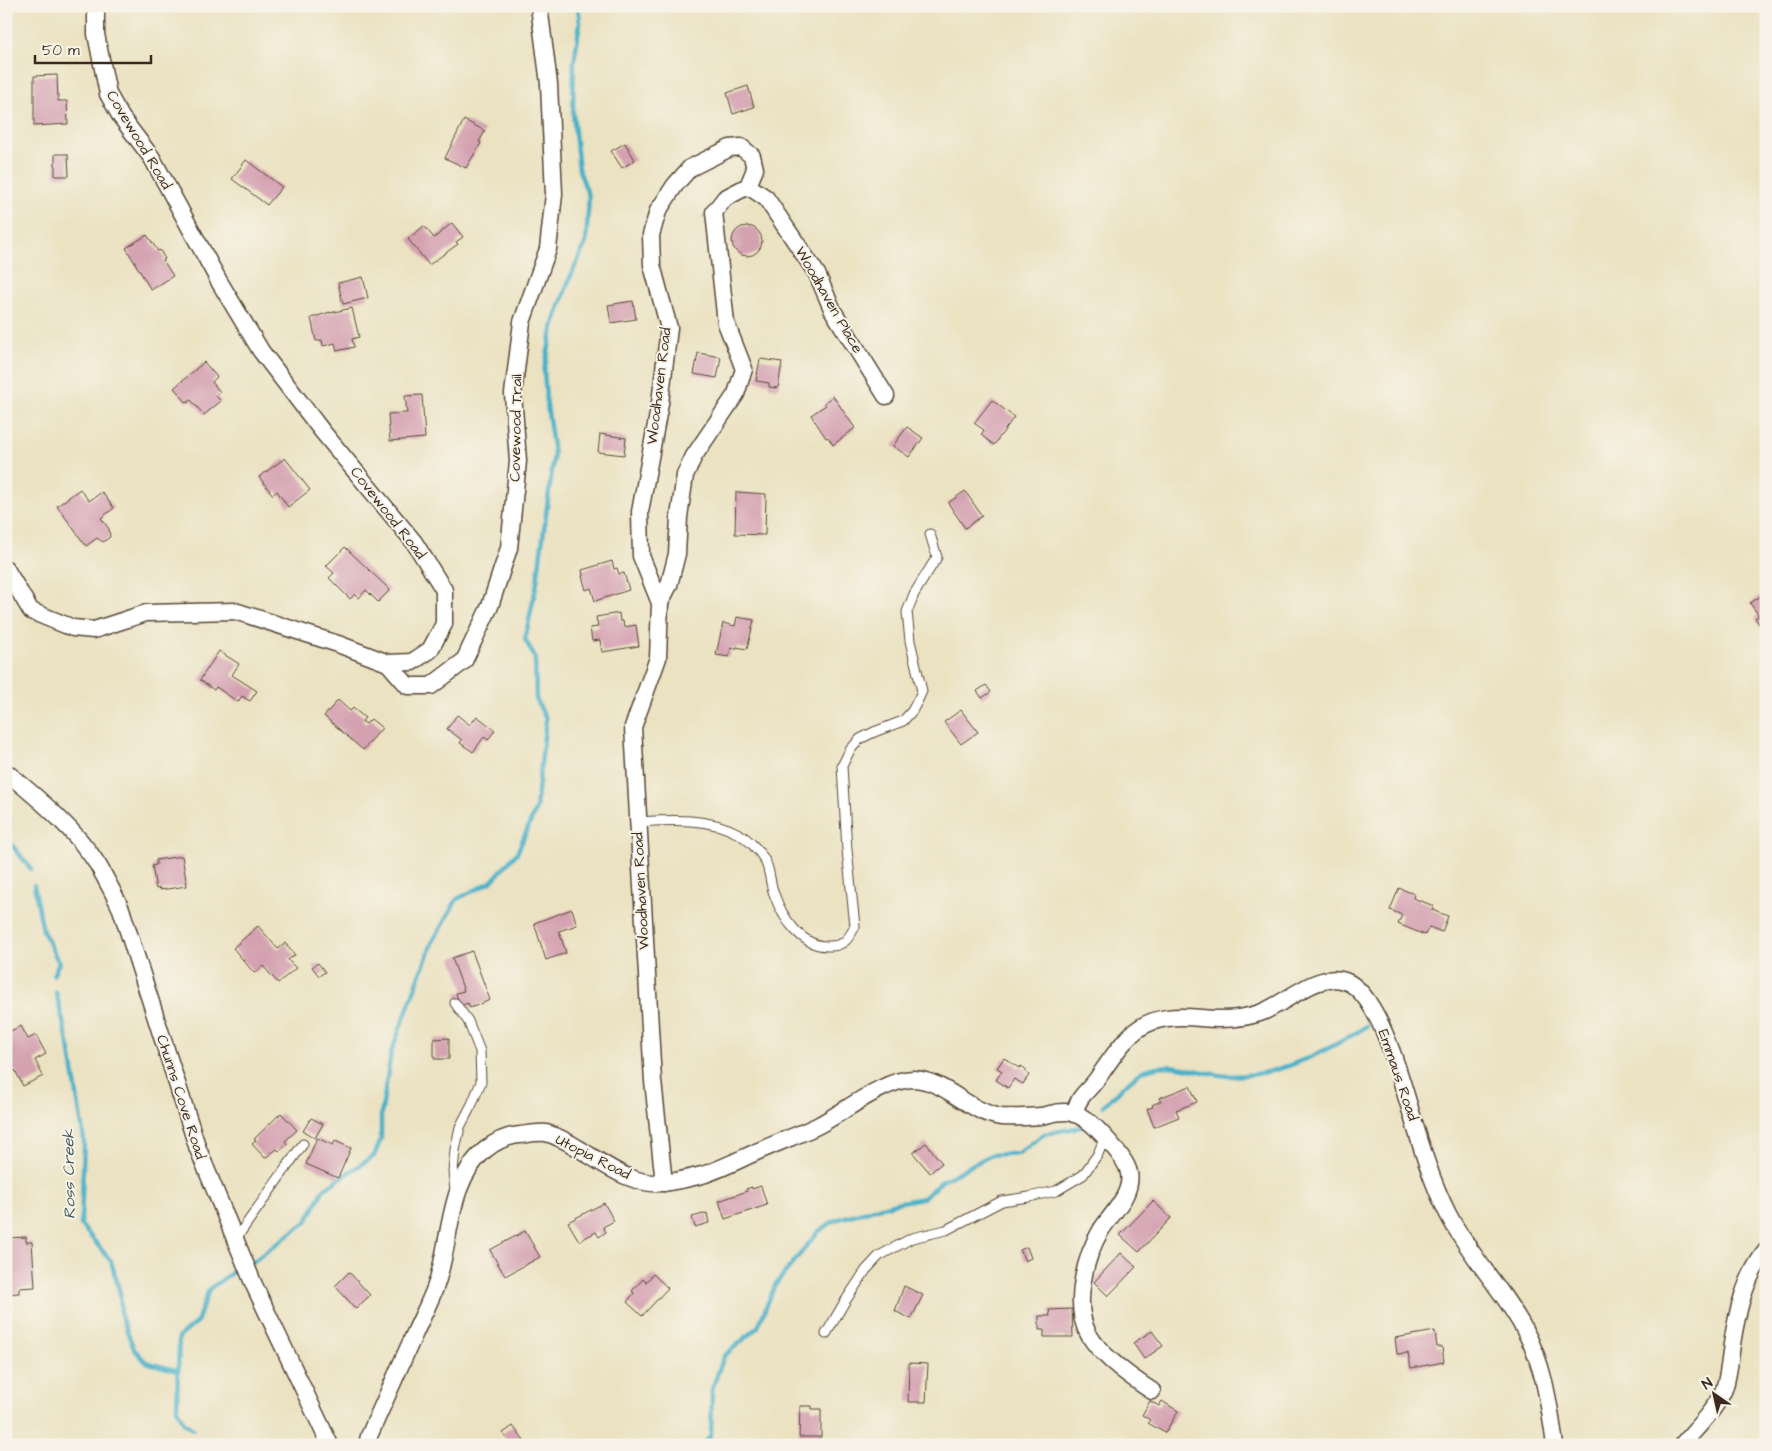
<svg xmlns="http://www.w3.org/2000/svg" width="1772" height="1451" font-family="'Architects Daughter',sans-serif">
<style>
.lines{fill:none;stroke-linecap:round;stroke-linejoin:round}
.stream{stroke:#49b0c8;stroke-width:4.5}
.building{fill:#d4a1b1}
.lane-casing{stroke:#554636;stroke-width:11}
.street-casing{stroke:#554636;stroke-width:19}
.lane{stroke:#fff;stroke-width:9}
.street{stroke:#fff;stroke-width:16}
.labels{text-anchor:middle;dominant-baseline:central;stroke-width:4;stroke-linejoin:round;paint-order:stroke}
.street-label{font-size:15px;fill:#3b2a1e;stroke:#f7f3e8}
.water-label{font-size:16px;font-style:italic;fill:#40595a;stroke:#f7f3e8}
</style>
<rect width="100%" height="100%" fill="#f7f3e8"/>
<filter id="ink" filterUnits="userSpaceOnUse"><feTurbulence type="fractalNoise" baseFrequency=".02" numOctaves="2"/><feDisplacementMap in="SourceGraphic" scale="10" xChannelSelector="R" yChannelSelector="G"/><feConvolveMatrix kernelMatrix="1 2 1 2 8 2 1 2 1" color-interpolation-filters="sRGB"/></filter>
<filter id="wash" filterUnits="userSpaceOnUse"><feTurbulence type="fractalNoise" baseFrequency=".0096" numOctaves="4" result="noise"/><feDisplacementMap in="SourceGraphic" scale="20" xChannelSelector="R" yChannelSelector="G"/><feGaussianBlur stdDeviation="1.12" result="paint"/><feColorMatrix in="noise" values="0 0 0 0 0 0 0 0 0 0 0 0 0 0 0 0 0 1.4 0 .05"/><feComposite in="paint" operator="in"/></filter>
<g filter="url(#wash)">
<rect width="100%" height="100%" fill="#ebe2c1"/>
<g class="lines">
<g class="stream">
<path d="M 6,817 L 10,821 L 8,840 L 31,869"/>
<path d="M 34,885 L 43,931 L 59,963 L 53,975"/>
<path d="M 56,992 L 70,1051 L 84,1140 L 81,1225 L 111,1261 L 120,1293 L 121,1316 L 134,1349 L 146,1362 L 178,1371"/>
<path d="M 1103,1106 C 1112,1098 1134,1075 1143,1071 C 1171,1058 1201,1075 1229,1076 C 1238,1076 1247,1075 1256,1074 C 1293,1069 1335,1046 1367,1026"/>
<path d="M 254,1261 L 307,1221 L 324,1189 L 374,1156 L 381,1139 L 381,1116 L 391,1053 L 432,943 L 457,899 L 491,882 L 517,853 L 536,809 L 546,719 L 536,699 L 535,658 L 525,639 L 537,582 L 554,454 L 546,398 L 544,371 L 553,327 L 569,280 L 586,242 L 589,197 L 579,170 L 573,113 L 574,62 L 580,23 L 578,6"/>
<path d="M 193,1429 L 184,1423 L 177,1409 L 179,1337 L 197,1322 L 209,1289 L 233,1272"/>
<path d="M 208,1440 L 209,1445"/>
<path d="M 704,1445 L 711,1435 L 712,1389 L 724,1356 L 758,1327 L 775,1285 L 818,1232 L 835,1220 L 896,1203 L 923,1198 L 942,1181 L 991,1155 L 1019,1153 L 1044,1134 L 1081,1127"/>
</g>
</g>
<g id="blocks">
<g class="building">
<path d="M 57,75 L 58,101 L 67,101 L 68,124 L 34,126 L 34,76 Z"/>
<path d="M 748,86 L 754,107 L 733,114 L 727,93 Z"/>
<path d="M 464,120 L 485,131 L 479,142 L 481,143 L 466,168 L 445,158 Z"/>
<path d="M 625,143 L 635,160 L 622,168 L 611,151 Z"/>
<path d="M 55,154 L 68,154 L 69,176 L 55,176 Z"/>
<path d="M 246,160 L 282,187 L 267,205 L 232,179 Z"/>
<path d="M 452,223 L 463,237 L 456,242 L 458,244 L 429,265 L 408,239 L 424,226 L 434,238 Z"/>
<circle cx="747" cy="241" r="15"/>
<path d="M 147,235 L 158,251 L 160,250 L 165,259 L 163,260 L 173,276 L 151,290 L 126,248 Z"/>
<path d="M 363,277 L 368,298 L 343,304 L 338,283 Z"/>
<path d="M 633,301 L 636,319 L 611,323 L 608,305 Z"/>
<path d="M 352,308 L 359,337 L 352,339 L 354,347 L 337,351 L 335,343 L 323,346 L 322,340 L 316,341 L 311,318 L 330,312 L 330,313 Z"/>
<path d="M 698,353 L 721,357 L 717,378 L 694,374 Z"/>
<path d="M 760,359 L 782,362 L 778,388 L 769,387 L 769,383 L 756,381 Z"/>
<path d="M 204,362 L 217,377 L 212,382 L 220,392 L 216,396 L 221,401 L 204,415 L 191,400 L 187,403 L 174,388 Z"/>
<path d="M 422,395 L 425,438 L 390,441 L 388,414 L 407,413 L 405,396 Z"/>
<path d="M 833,396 L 855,428 L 833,445 L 828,437 L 826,438 L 811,415 L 826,405 L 824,403 Z"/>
<path d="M 992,400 L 1014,417 L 994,445 L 981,435 L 984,430 L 974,423 Z"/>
<path d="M 907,427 L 923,438 L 909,457 L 893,446 Z"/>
<path d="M 600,434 L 626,438 L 624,455 L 598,452 Z"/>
<path d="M 285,458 L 310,490 L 288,507 L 277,491 L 273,495 L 259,477 Z"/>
<path d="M 80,489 L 89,501 L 102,492 L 114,508 L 101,518 L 109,529 L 110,537 L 103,542 L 97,538 L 86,546 L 57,506 Z"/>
<path d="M 965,491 L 982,516 L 965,528 L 948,503 Z"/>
<path d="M 736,492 L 766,494 L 765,535 L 735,534 Z"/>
<path d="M 345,547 L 390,590 L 378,602 L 366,590 L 359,598 L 355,594 L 350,599 L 329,578 L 334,573 L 326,566 Z"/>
<path d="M 612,561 L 614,569 L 617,568 L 619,574 L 624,573 L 629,590 L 595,601 L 591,588 L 586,590 L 582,576 L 583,576 L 582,570 Z"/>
<path d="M 1766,593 L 1766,627 L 1764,625 L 1761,627 L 1755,618 L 1759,616 L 1750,603 Z"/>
<path d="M 619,613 L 620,621 L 623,621 L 624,627 L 636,625 L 639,646 L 602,652 L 600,640 L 592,641 L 590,628 L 598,627 L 596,617 Z"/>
<path d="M 737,617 L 754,620 L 747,649 L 736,647 L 736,649 L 731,648 L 729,657 L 716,655 L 723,623 L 735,626 Z"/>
<path d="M 219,651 L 239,664 L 232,675 L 257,691 L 250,701 L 242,696 L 238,702 L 216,687 L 214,690 L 200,680 Z"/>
<path d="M 986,685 L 991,692 L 982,698 L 977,691 Z"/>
<path d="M 338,700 L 350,711 L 353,708 L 365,718 L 362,721 L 366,724 L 371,719 L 382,728 L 363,750 L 324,716 Z"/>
<path d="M 961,710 L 978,732 L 961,744 L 944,722 Z"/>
<path d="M 457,715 L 470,725 L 477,716 L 495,730 L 488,740 L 484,737 L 473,752 L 460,743 L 462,740 L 447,729 Z"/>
<path d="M 182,856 L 187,886 L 160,890 L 160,888 L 156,889 L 152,866 L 156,865 L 156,860 Z"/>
<path d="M 1399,888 L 1414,894 L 1413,898 L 1434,906 L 1432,910 L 1448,916 L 1442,932 L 1429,927 L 1425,935 L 1398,924 L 1402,915 L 1390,910 Z"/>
<path d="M 572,909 L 577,925 L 559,931 L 566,953 L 546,960 L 534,923 Z"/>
<path d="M 258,926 L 278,949 L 285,943 L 295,955 L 288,960 L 296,968 L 278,983 L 263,966 L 254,973 L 233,948 Z"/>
<path d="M 472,951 L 490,1000 L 470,1008 L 468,1003 L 460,1006 L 456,993 L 464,991 L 452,958 Z"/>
<path d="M 318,963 L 325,972 L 319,976 L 312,967 Z"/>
<path d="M 21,1026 L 28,1039 L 36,1035 L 46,1054 L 35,1060 L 43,1076 L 23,1086 L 15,1070 L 6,1074 L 6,1033 Z"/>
<path d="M 449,1038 L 449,1059 L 434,1059 L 434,1039 Z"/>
<path d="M 1004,1058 L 1019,1068 L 1021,1066 L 1027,1070 L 1025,1072 L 1029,1075 L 1023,1084 L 1014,1079 L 1008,1088 L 996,1080 L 1002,1071 L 997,1068 Z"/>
<path d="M 1190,1086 L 1197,1102 L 1176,1110 L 1179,1117 L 1154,1127 L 1147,1109 L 1153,1107 L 1152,1105 L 1161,1101 L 1159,1098 Z"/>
<path d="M 281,1113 L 297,1130 L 285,1141 L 287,1144 L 279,1151 L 277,1149 L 265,1158 L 252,1144 L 256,1140 L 254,1139 Z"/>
<path d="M 311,1118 L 323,1124 L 315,1138 L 303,1131 Z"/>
<path d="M 317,1138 L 333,1145 L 335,1141 L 351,1148 L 338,1178 L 306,1164 Z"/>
<path d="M 926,1143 L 942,1163 L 930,1173 L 913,1153 Z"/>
<path d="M 761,1186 L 767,1205 L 725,1219 L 719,1201 L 747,1191 L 746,1189 L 752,1187 L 752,1189 Z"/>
<path d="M 1153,1201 L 1171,1218 L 1139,1252 L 1120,1235 Z"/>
<path d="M 604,1203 L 614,1221 L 603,1227 L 606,1232 L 599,1237 L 596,1232 L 579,1241 L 568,1222 Z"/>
<path d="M 707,1213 L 709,1223 L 695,1227 L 692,1217 Z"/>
<path d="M 525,1231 L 540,1257 L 505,1276 L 490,1250 Z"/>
<path d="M 26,1237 L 26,1242 L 32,1242 L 35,1287 L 19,1288 L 19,1293 L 6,1294 L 6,1238 Z"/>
<path d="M 1027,1247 L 1031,1258 L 1025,1261 L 1020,1250 Z"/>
<path d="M 1121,1253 L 1136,1267 L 1108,1296 L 1094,1282 Z"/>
<path d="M 349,1272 L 370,1295 L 356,1309 L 335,1286 Z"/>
<path d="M 653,1274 L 668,1288 L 642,1316 L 627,1302 L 634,1293 L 632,1291 L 643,1279 L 646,1282 Z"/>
<path d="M 904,1286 L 923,1295 L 911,1319 L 895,1311 Z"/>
<path d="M 1072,1309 L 1073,1337 L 1044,1337 L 1044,1330 L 1039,1330 L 1039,1316 L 1050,1316 L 1049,1310 Z"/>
<path d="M 1152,1331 L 1163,1346 L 1144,1359 L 1133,1343 Z"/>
<path d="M 1435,1331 L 1437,1347 L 1442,1347 L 1444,1362 L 1411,1368 L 1408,1353 L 1397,1354 L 1395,1338 Z"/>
<path d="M 909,1363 L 928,1364 L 926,1402 L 908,1402 Z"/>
<path d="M 1150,1401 L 1159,1406 L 1162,1401 L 1178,1411 L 1165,1433 L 1148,1423 L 1150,1420 L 1142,1415 Z"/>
<path d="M 800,1406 L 812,1406 L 812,1409 L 821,1409 L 821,1437 L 799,1437 Z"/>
<path d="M 513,1426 L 527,1445 L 511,1445 L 503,1433 Z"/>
</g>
</g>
</g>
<g filter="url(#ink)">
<use href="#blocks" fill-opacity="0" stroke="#554636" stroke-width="1"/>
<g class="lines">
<defs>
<g id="lane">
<path d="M 638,822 C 670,820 709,817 739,834 C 748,839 760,851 765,861 C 770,869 770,884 774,894 C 782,917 801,946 827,946 C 843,947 849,939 855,926 L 847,850 L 842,766 L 850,750 L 860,739 L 874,732 L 903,721 L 912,711 L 918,700 L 922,691 L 910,641 L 907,612 L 914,594 L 937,557 L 930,534"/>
<path d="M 455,1003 L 468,1021 L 480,1051 L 481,1082 L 472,1104 L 460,1127 L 455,1150 L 453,1171 L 455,1191"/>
<path d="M 235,1240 L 303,1144"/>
<path d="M 826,1334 L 844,1303 L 866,1270 L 879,1256 L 912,1238 L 946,1230 L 1002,1201 L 1029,1197 L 1056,1191 L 1083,1175 L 1098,1154 L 1104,1139"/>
</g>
<g id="street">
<path d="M 748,186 L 766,198 L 817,274 L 833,311 L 886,396"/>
<path d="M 6,569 L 31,611 L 73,628 L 94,630 L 146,613 L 235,611 L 338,644 L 388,663 L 412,662 L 430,650 L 444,624 L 444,590 L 414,542 L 322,431 L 261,351 L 220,283 L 152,158 L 121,117 L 108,94 L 96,34 L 96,6"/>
<path d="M 660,603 L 669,585 L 677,554 L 679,517 L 685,475 L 694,456 L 736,394 L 744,369 L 726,323 L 714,212 L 725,198 L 748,186 L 755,169 L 752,156 L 741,147 L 730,148 L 690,168 L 675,185 L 658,211 L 651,235 L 652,265 L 669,328 L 660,403 L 640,512 L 641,556 L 660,603 L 658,658 L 633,727 L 653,1081 L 664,1183"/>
<path d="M 388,663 L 408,686 L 431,686 L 464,661 L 490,606 L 509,548 L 518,461 L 513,394 L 522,322 L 548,249 L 554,194 L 549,84 L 539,6"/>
<path d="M 6,772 C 38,798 76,830 98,865 C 106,879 114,894 121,909 L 198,1149 L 254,1285 L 330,1445"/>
<path d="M 1074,1114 C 1080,1093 1086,1094 1097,1079 C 1129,1033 1140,1012 1201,1018 C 1220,1020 1242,1019 1260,1013 C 1286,1004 1317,971 1345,981 C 1371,990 1390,1045 1398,1070 C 1414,1118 1425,1169 1448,1214 C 1469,1255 1501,1287 1523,1327 C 1544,1364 1549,1403 1555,1445"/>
<path d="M 367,1445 L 369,1436 C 384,1402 399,1369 414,1335 C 421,1319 429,1304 435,1288 C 452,1243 446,1183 485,1150 C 496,1141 506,1136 520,1135 C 528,1134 538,1132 546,1133 C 558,1136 570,1143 581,1150 C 607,1166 637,1189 670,1182 C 680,1180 691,1178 702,1175 C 722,1169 742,1158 761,1150 C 779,1142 798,1135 815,1127 C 842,1114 884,1079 913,1079 C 946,1080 969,1113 1002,1117 C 1014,1118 1028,1117 1041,1116 C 1051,1114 1063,1110 1073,1113 C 1080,1115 1090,1122 1095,1127 C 1105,1137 1127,1160 1129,1173 C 1133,1194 1112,1213 1101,1230 C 1085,1257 1072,1306 1089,1335 C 1101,1356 1132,1378 1152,1391"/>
<path d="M 1682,1445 C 1695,1429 1717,1408 1724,1389 C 1729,1375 1730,1359 1732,1344 C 1737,1312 1745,1277 1766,1251"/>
</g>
</defs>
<use href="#lane" class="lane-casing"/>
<use href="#street" class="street-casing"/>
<use href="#lane" class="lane"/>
<use href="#street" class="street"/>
</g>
</g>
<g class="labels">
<g class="street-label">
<text transform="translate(139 140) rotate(59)">Covewood Road</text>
<text transform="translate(829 300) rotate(60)">Woodhaven Place</text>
<text transform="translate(659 386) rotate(-83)">Woodhaven Road</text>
<text transform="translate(516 428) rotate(-89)">Covewood Trail</text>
<text transform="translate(388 513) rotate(52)">Covewood Road</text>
<text transform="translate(641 891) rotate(-93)">Woodhaven Road</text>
<text transform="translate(1398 1075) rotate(71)">Emmaus Road</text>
<text transform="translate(181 1097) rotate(72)">Chunns Cove Road</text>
<text transform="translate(593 1157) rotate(27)">Utopia Road</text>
</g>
<g class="water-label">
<text transform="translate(69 1174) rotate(-91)">Ross Creek</text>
</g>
</g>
<rect width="1772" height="1451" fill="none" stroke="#f7f3e8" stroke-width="25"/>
<g transform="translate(1714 1394) rotate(326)" stroke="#f7f3e8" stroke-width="4" paint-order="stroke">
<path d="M0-4L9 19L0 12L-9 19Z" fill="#3b2a1e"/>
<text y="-8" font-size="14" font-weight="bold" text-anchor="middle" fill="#3b2a1e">N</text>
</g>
<path d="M35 55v8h116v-8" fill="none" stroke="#3b2a1e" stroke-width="2.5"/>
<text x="42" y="55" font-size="15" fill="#3b2a1e" stroke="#f7f3e8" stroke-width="4" paint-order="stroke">50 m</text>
</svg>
